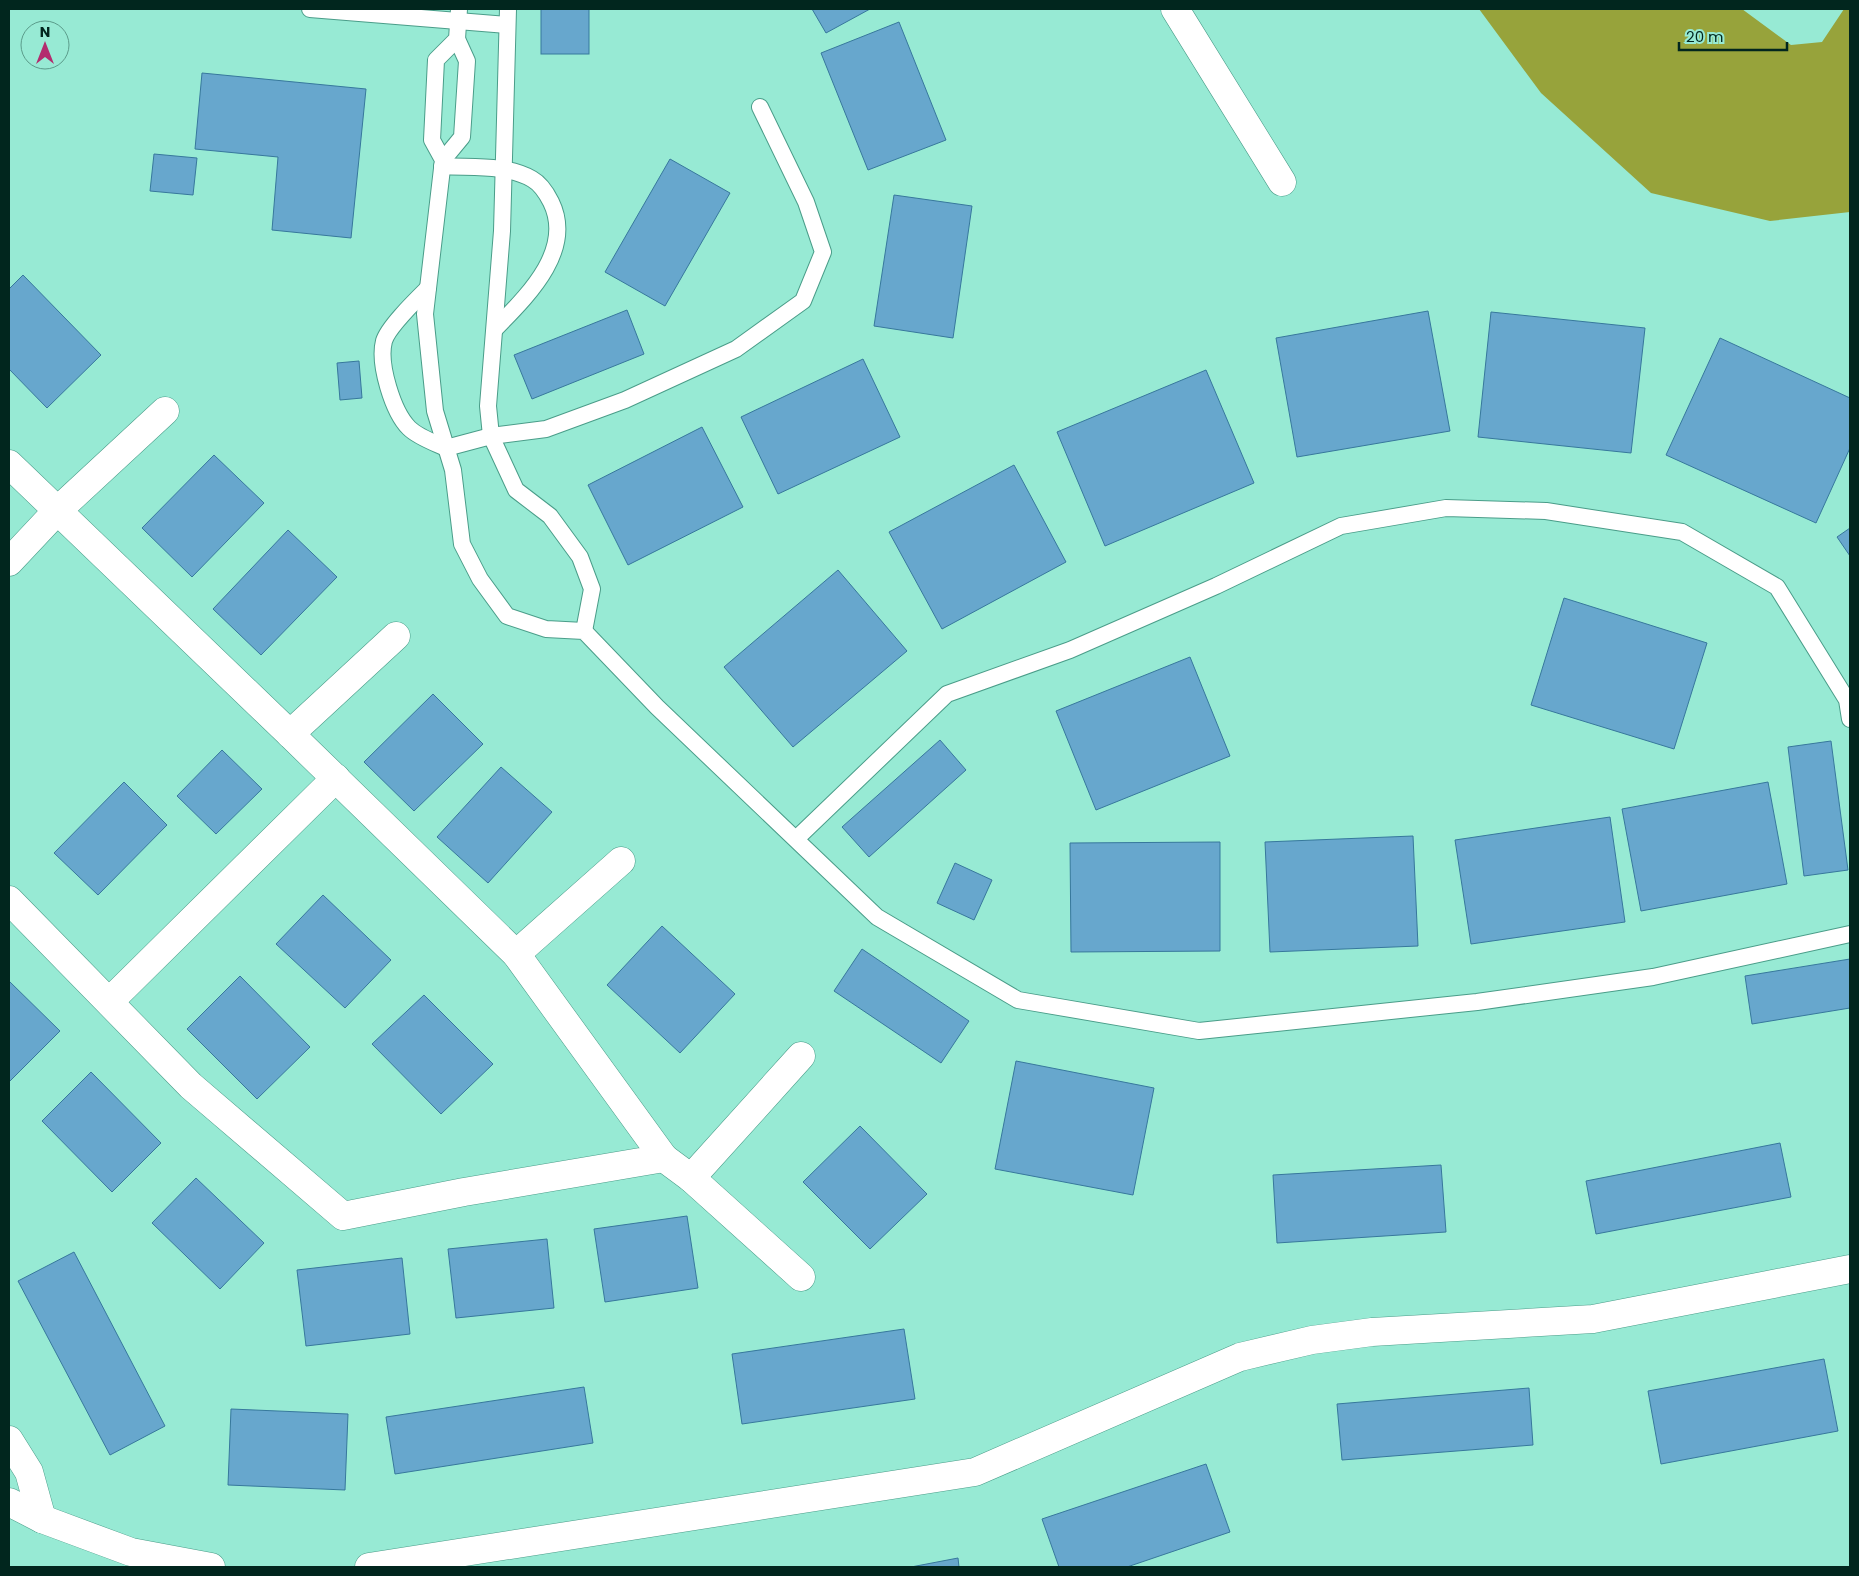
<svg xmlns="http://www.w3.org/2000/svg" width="1859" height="1576" font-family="Poppins,sans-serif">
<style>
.water{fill:#97a33b}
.building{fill:#67a7cd;stroke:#37789c}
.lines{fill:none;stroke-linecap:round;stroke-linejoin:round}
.lane-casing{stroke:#4a9d89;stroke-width:18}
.street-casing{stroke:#4a9d89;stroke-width:29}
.lane{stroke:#fff;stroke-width:16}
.street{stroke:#fff;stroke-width:28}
</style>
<rect width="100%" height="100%" fill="#97ead4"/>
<path class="water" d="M 1479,9 L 1742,9 L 1791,45 L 1822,42 L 1844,9 L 1850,9 L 1850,212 L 1770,221 L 1651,193 L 1541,93 Z"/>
<g class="building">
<rect x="541" y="9" width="48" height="45"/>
<path d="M 812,9 L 870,9 L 826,33 Z"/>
<path d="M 899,22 L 946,140 L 868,170 L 821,53 Z"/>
<path d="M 202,73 L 366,89 L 351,238 L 272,230 L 278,157 L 195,149 Z"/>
<path d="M 154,154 L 197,158 L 193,195 L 150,191 Z"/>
<path d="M 670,159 L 730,193 L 665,306 L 605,272 Z"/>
<path d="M 894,195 L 972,206 L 953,338 L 874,326 Z"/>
<path d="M 23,275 L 101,355 L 47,408 L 9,369 L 9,289 Z"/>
<path d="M 627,310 L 644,354 L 532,399 L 514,355 Z"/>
<path d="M 1428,311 L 1450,431 L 1297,457 L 1276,338 Z"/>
<path d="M 1491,312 L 1645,328 L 1631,453 L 1478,437 Z"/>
<path d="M 1720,338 L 1850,398 L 1850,448 L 1816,523 L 1666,455 Z"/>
<path d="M 863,359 L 900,437 L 778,494 L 741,417 Z"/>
<path d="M 359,361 L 362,398 L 340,400 L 337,363 Z"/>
<path d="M 1206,370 L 1254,483 L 1105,546 L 1057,432 Z"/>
<path d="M 702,427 L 743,507 L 628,565 L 588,485 Z"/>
<path d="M 214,455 L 264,503 L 192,577 L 142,528 Z"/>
<path d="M 1014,465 L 1066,562 L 942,629 L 889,532 Z"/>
<path d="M 1850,528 L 1850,556 L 1837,537 Z"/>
<path d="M 288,530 L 337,577 L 261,655 L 213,609 Z"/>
<path d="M 838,570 L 907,651 L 793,747 L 724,667 Z"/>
<path d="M 1564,598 L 1707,643 L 1674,749 L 1531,705 Z"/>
<path d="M 1190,657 L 1230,756 L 1096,810 L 1056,711 Z"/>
<path d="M 433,694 L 483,744 L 414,811 L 364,762 Z"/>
<path d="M 940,740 L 966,770 L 869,857 L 842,827 Z"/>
<path d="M 1831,741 L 1848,870 L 1804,876 L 1788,747 Z"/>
<path d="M 222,750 L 262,789 L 216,834 L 177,796 Z"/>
<path d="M 501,767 L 552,812 L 488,883 L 437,837 Z"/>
<path d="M 124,782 L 167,825 L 98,895 L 54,853 Z"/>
<path d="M 1768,782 L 1787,884 L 1641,911 L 1622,809 Z"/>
<path d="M 1610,817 L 1625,922 L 1471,944 L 1455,840 Z"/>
<path d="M 1413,836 L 1418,946 L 1270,952 L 1265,842 Z"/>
<path d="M 1220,842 L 1220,951 L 1071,952 L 1070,843 Z"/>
<path d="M 955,863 L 992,880 L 974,920 L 937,903 Z"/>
<path d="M 323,895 L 391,960 L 345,1008 L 276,944 Z"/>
<path d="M 662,926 L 735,994 L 680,1053 L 607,985 Z"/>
<path d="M 862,949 L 969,1021 L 941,1063 L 834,991 Z"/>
<path d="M 1850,959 L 1850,1008 L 1752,1024 L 1745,976 Z"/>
<path d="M 240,976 L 310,1047 L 257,1099 L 187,1029 Z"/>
<path d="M 9,981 L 60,1031 L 9,1082 Z"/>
<path d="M 424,995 L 493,1064 L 441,1114 L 372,1044 Z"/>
<path d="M 1016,1061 L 1154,1088 L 1133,1195 L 995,1169 Z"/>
<path d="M 91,1072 L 161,1143 L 112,1192 L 42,1121 Z"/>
<path d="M 860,1126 L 927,1194 L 870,1249 L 803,1182 Z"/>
<path d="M 1780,1143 L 1791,1197 L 1596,1234 L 1586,1181 Z"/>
<path d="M 1441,1165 L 1446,1232 L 1277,1243 L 1273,1175 Z"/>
<path d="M 196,1178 L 264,1243 L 220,1289 L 152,1223 Z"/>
<path d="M 687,1216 L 698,1288 L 605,1302 L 594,1229 Z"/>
<path d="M 547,1239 L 554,1308 L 456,1318 L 448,1249 Z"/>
<path d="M 74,1252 L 165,1426 L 110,1455 L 18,1281 Z"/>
<path d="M 402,1258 L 410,1334 L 306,1346 L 297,1270 Z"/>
<path d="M 904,1329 L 915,1399 L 742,1424 L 732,1354 Z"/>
<path d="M 1824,1359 L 1838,1431 L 1661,1464 L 1648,1391 Z"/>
<path d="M 584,1387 L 593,1443 L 395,1474 L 386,1417 Z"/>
<path d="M 1529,1388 L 1533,1445 L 1342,1460 L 1337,1404 Z"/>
<path d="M 231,1409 L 348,1414 L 345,1490 L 228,1485 Z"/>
<path d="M 1206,1464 L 1230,1532 L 1127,1567 L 1059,1567 L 1042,1519 Z"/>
<path d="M 958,1558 L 959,1567 L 911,1567 Z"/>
</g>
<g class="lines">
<defs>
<g id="lane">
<path d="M 310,9 L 507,25"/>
<path d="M 459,9 L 457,39 L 436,60 L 432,140 L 443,160 L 425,314 L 435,411 L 453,470 L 462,544 L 480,579 L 507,616 L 546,629 L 584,631 L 657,707 L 877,917 L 1018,1000 L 1199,1031 L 1477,1002 L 1653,977 L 1850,934"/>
<path d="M 508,9 L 502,231 L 488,406 L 491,436 L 516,490 L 550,516 L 580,557 L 592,589 L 584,631"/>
<path d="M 443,160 L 462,137 L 467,61 L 457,39"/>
<path d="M 442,166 C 471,168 506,164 532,179 C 541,184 547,194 551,202 C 575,251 526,297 495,329"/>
<path d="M 428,288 C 417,299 388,327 384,341 C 378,364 393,412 409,428 C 418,437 435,443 446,448 L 491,436 L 546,429 L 625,400 L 736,349 L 803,301 L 823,252 L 806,202 L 760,107"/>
<path d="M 796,839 L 947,694 L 1070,650 L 1216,586 L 1341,526 L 1446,508 L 1546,511 L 1682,532 L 1777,587 L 1847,700 L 1850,719"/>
</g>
<g id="street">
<path d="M 1175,9 L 1282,182"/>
<path d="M 9,464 L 290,734 L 516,954 L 664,1158 L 464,1192 L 343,1216 L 191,1086 L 9,900"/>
<path d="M 9,562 L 56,512 L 165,411"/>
<path d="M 290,734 L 396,636"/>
<path d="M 516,954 L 621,861"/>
<path d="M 110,1001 L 336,778"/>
<path d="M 664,1158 L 691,1178 L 801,1277"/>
<path d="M 691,1178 L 801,1056"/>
<path d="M 9,1440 L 29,1472 L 42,1519"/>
<path d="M 9,1502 L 42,1519 L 131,1552 L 211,1567"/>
<path d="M 369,1567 L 975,1472 L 1240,1357 L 1312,1340 L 1372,1332 L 1593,1319 L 1850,1269"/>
</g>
</defs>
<use href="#lane" class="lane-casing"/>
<use href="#street" class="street-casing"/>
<use href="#lane" class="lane"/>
<use href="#street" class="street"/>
</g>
<rect width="1859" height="1576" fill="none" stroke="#01261e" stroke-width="20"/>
<g transform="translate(45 45)"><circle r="24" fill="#97ead4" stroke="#5b9c8b"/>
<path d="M0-4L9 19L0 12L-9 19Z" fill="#b32c6e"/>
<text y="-8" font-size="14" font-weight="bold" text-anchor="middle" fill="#01261e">N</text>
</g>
<path d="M1679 42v8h108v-8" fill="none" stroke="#01261e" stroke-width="2.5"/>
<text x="1686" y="42" font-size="15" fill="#01261e" stroke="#97ead4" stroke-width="4" paint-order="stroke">20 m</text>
</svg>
